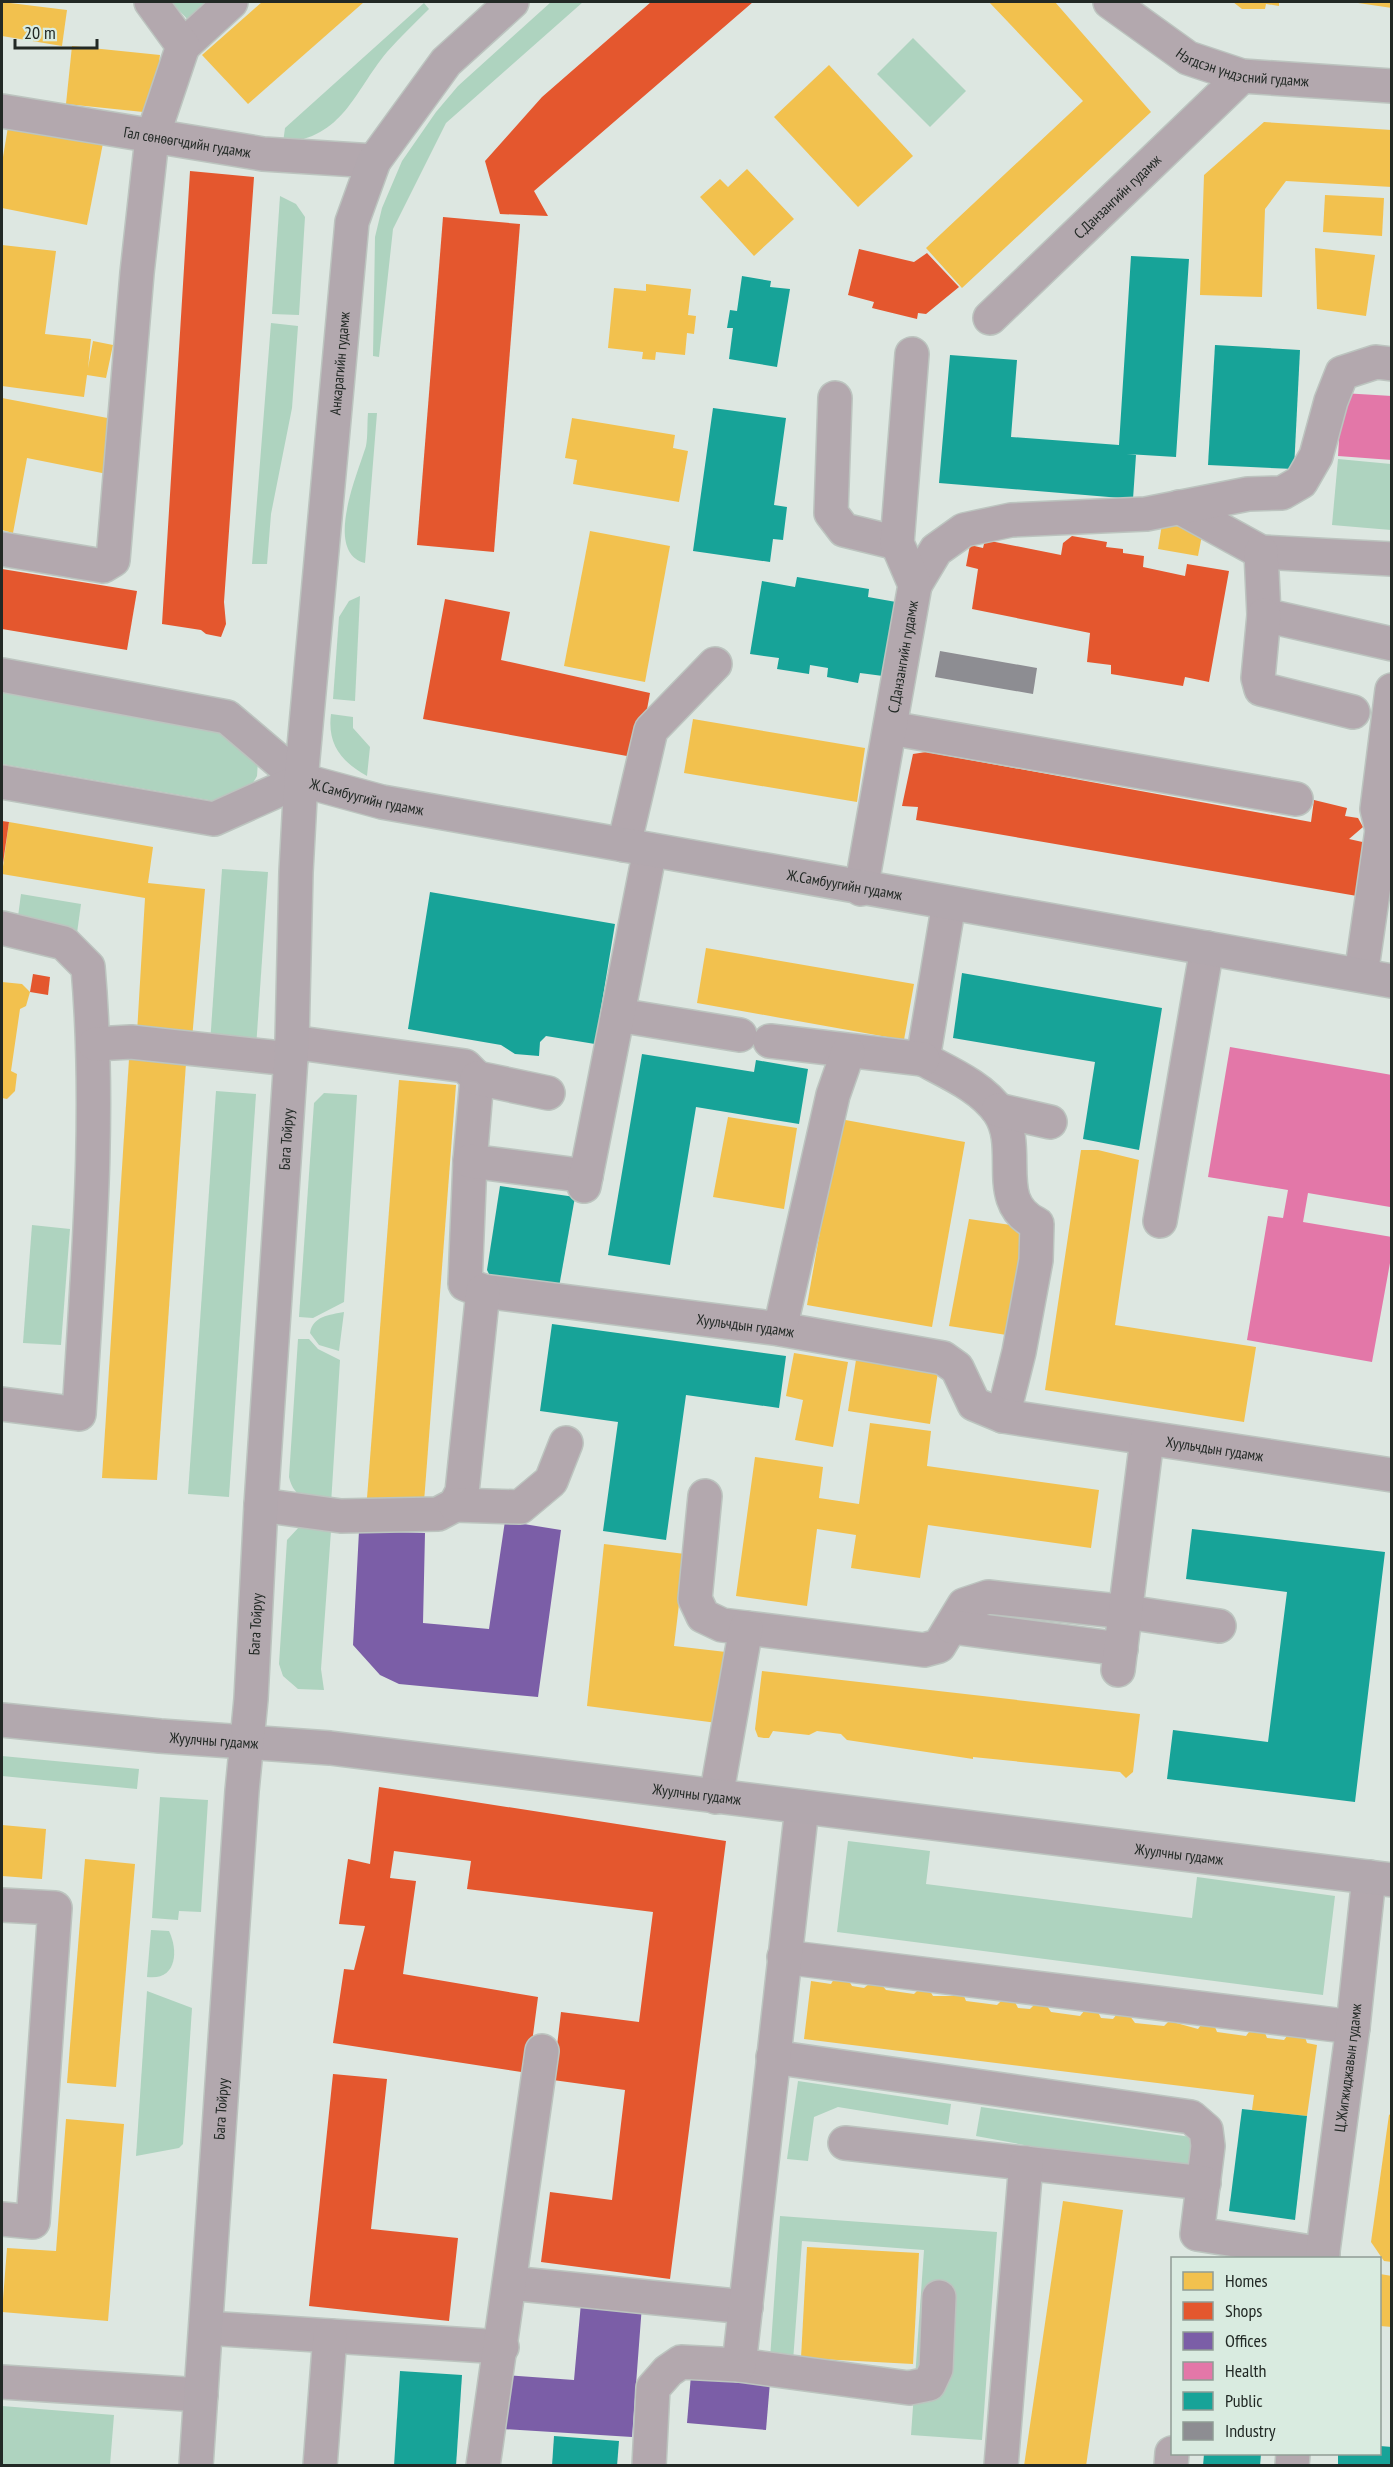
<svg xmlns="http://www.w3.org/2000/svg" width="1393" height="2467" font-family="'PT Sans Narrow',sans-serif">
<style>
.green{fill:#aed3bf}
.homes{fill:#f2c14e}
.shops{fill:#e4572e}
.offices{fill:#7b5ea7}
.health{fill:#e377a8}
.public{fill:#17a398}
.industry{fill:#8d8d92}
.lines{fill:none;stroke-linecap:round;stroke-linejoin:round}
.minor-casing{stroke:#bcc4bf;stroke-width:36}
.major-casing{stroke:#bcc4bf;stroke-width:36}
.minor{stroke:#b3a8ae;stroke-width:33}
.major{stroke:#b2a8ae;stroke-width:33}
.labels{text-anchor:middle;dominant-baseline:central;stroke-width:6;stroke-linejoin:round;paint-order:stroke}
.street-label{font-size:15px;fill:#222925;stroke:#d9ebe0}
</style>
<rect width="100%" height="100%" fill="#dde7e1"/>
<g class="green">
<path d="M 171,2 L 215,2 L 192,24 Z"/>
<path d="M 551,2 L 583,2 L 446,123 L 393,229 L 379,357 L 373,356 L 375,237 L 382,208 L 402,161 L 436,112 L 458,86 Z"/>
<path d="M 424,3 L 429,9 C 415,23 400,37 387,52 C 353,93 344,137 283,143 L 285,128 Z"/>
<path d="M 913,38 L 966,91 L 930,127 L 877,74 Z"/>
<path d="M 280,196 L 296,204 L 305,217 L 299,315 L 272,314 Z"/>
<path d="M 271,323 L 298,326 L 292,408 L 271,514 L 267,564 L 252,564 Z"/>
<path d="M 368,413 L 377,413 L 365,563 C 323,552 358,473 366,446 C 368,436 367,424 368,413 Z"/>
<path d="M 1338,459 L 1391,464 L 1391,530 L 1332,525 Z"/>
<path d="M 360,596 L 355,701 L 333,699 L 339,617 L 349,601 Z"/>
<path d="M 2,691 L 223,729 L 258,761 L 257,776 L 250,788 L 214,801 L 2,764 Z"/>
<path d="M 331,714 L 353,717 L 353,728 L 370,747 L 367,776 C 342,762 327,745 331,714 Z"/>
<path d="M 222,869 L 268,872 L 256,1048 L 210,1044 Z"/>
<path d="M 21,894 L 81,904 L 77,933 L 17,924 Z"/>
<path d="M 216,1091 L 256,1094 L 229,1497 L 188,1494 Z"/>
<path d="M 324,1093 L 357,1095 L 344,1302 L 313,1318 L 299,1317 L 314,1103 Z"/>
<path d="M 32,1225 L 70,1229 L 61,1345 L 23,1343 Z"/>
<path d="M 344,1312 L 339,1351 L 319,1345 L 310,1333 C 313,1316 329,1315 344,1312 Z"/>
<path d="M 298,1339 L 309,1339 L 318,1349 L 340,1360 L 331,1504 C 311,1500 294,1500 289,1477 Z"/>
<path d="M 300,1526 L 331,1531 L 321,1669 L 324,1690 L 298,1689 L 283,1676 L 279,1664 L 287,1540 Z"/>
<path d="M 2,1756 L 139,1769 L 137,1789 L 2,1776 Z"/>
<path d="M 160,1797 L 208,1800 L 201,1912 L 179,1911 L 178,1920 L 152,1918 Z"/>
<path d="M 848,1841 L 930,1851 L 926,1884 L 1192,1918 L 1197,1877 L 1335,1896 L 1323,1995 L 837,1932 Z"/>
<path d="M 151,1930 L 169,1931 C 179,1952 176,1981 147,1977 Z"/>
<path d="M 147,1991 L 192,2008 L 183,2144 L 179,2148 L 136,2156 Z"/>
<path d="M 798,2081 L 951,2104 L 948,2125 L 838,2107 L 814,2117 L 808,2161 L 787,2159 Z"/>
<path d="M 981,2107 L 1191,2137 L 1197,2184 L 1033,2158 L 1035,2147 L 976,2136 Z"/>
<path d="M 780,2216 L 997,2232 L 982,2440 L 911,2435 L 924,2250 L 802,2241 L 793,2361 L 770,2359 Z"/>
<path d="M 2,2406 L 114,2415 L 110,2465 L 2,2465 Z"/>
</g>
<g class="homes">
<path d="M 2,2 L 67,10 L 62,46 L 2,36 Z"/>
<path d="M 262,2 L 364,2 L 248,104 L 202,55 Z"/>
<path d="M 989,2 L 1055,2 L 1151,112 L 962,288 L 926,248 L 1083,101 Z"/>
<path d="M 1233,2 L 1279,2 L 1279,6 L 1266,4 L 1265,9 L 1242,9 Z"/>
<path d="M 1358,2 L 1392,2 L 1392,8 L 1358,3 Z"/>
<path d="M 72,46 L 160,55 L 153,113 L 66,104 Z"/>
<path d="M 829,65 L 913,156 L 858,207 L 774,117 Z"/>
<path d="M 9,121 L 104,138 L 87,225 L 2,208 L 2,163 Z"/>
<path d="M 1264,122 L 1392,130 L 1392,187 L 1286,181 L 1265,209 L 1262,297 L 1200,295 L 1204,175 Z"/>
<path d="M 747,169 L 794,219 L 754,256 L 700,197 L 720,179 L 728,187 Z"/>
<path d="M 1325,195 L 1384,198 L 1382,236 L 1323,232 Z"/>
<path d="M 2,245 L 56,251 L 45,334 L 91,339 L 88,368 L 93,341 L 113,345 L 106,378 L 87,375 L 84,397 L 2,386 Z"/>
<path d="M 1315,248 L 1375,255 L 1366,316 L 1317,309 Z"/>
<path d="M 646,284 L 691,289 L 688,315 L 696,316 L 694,334 L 687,333 L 685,355 L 656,352 L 655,360 L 642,359 L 643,352 L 608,348 L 614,288 L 646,291 Z"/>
<path d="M 2,398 L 118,420 L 107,474 L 27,458 L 13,533 L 2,530 Z"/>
<path d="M 572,418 L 675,435 L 673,448 L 688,451 L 679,502 L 573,484 L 577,460 L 565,458 Z"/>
<path d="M 1162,524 L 1203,530 L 1198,556 L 1158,549 Z"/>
<path d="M 590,531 L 670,546 L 645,682 L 564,666 Z"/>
<path d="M 693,719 L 865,748 L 857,802 L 684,773 Z"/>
<path d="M 9,822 L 153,847 L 148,883 L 205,889 L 192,1039 L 137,1033 L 145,898 L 2,874 Z"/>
<path d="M 706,948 L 914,984 L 904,1040 L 697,1003 Z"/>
<path d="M 2,982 L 22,984 L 30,992 L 26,1006 L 20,1009 L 11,1071 L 17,1074 L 15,1091 L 7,1099 L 2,1098 Z"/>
<path d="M 129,1059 L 186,1063 L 157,1480 L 102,1478 Z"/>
<path d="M 399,1080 L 456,1085 L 424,1502 L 367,1498 Z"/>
<path d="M 728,1117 L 797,1128 L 784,1209 L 713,1197 Z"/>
<path d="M 840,1119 L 965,1142 L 932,1327 L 807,1305 Z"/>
<path d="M 1081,1150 L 1098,1150 L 1139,1160 L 1115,1325 L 1256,1347 L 1244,1422 L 1045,1390 Z"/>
<path d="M 969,1219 L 1031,1228 L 1013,1336 L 949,1326 Z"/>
<path d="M 794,1353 L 848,1362 L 833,1447 L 795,1440 L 803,1400 L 786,1396 Z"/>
<path d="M 856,1360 L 938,1372 L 930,1424 L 848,1411 Z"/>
<path d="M 870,1423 L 931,1431 L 927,1466 L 1099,1490 L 1091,1548 L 928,1525 L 920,1578 L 851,1568 L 856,1535 L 817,1529 L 807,1606 L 736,1596 L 755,1457 L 823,1467 L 819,1498 L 859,1504 Z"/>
<path d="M 604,1544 L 685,1554 L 674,1646 L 726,1652 L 717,1723 L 587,1706 Z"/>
<path d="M 762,1671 L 1140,1714 L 1133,1772 L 1126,1778 L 1120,1772 L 973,1757 L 973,1759 L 847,1740 L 841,1734 L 817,1731 L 809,1735 L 773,1731 L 769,1738 L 764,1738 L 758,1737 L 755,1729 Z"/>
<path d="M 2,1825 L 46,1829 L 42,1879 L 2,1876 Z"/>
<path d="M 85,1859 L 135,1864 L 116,2087 L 67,2083 Z"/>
<path d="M 834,1979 L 849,1981 L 852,1986 L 864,1988 L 869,1984 L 882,1985 L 886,1990 L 914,1994 L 918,1990 L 930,1991 L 933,1996 L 964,1996 L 966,2001 L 997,2005 L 1002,2000 L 1015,2002 L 1018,2008 L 1030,2009 L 1034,2005 L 1047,2006 L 1051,2012 L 1080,2016 L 1085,2010 L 1098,2012 L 1101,2018 L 1113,2019 L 1117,2014 L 1130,2016 L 1135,2023 L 1164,2026 L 1169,2021 L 1198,2029 L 1201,2025 L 1215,2027 L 1217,2032 L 1246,2036 L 1249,2032 L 1265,2033 L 1267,2038 L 1284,2040 L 1287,2036 L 1305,2037 L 1307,2043 L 1317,2045 L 1307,2116 L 1252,2110 L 1254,2095 L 804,2039 L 811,1981 L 831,1984 Z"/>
<path d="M 1392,2113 L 1392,2262 L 1384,2261 L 1371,2242 L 1389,2115 Z"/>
<path d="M 66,2119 L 124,2124 L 108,2321 L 2,2312 L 7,2248 L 56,2251 Z"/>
<path d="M 1063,2201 L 1123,2210 L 1086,2466 L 1024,2466 Z"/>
<path d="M 807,2247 L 919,2253 L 913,2364 L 801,2358 Z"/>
<path d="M 1380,2274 L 1392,2276 L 1392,2327 L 1380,2326 Z"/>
</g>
<g class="shops">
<path d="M 651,2 L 753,2 L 534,191 L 548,216 L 500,214 L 485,161 L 542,97 Z"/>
<path d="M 190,171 L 254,177 L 224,602 L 226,624 L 221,637 L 206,634 L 201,630 L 162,624 Z"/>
<path d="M 443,217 L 520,224 L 494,552 L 417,545 Z"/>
<path d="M 859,249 L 914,262 L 927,253 L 959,287 L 926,314 L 918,313 L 917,319 L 872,308 L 874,302 L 848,295 Z"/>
<path d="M 1072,536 L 1107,542 L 1106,547 L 1123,549 L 1123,553 L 1144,556 L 1143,567 L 1185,576 L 1187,564 L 1229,571 L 1209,682 L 1185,677 L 1183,686 L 1111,674 L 1111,665 L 1087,662 L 1090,633 L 972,609 L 978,569 L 966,566 L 970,545 L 983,548 L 985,540 L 1061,555 L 1063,543 Z"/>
<path d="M 2,569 L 137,591 L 127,650 L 2,629 Z"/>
<path d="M 445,599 L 510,612 L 501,660 L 650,693 L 638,758 L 423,719 Z"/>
<path d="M 926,752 L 1311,822 L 1314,800 L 1347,808 L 1345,816 L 1358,818 L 1363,827 L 1349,839 L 1367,843 L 1357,896 L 916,820 L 918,807 L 902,806 L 913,754 Z"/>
<path d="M 2,821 L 9,822 L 3,863 L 2,863 Z"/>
<path d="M 33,974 L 50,977 L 48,995 L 30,992 Z"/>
<path d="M 379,1787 L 726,1841 L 670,2279 L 541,2262 L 550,2192 L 612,2200 L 625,2090 L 553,2080 L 561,2012 L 639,2022 L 653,1912 L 467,1889 L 471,1861 L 394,1851 L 390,1878 L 416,1881 L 403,1974 L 538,1997 L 528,2073 L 333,2043 L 344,1969 L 354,1970 L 365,1926 L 339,1924 L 348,1859 L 370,1864 Z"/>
<path d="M 333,2074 L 387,2079 L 371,2229 L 458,2238 L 449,2321 L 309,2306 Z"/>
</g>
<g class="offices">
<path d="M 505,1521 L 561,1530 L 538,1697 L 399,1684 L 380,1675 L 353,1645 L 359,1531 L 425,1533 L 423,1623 L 489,1629 Z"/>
<path d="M 581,2303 L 642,2305 L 632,2437 L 502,2429 L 505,2375 L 574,2380 Z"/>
<path d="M 691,2375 L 770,2382 L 766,2430 L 687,2423 Z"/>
</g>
<g class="health">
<path d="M 1342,393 L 1392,396 L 1392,460 L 1338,456 Z"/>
<path d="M 1230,1047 L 1392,1075 L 1390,1207 L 1308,1193 L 1303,1222 L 1392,1237 L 1392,1252 L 1372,1362 L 1247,1340 L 1268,1216 L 1283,1218 L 1288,1190 L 1208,1177 Z"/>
</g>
<g class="public">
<path d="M 1131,256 L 1189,259 L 1176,457 L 1127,454 L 1136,455 L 1133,499 L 939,483 L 950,355 L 1017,360 L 1011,437 L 1119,445 Z"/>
<path d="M 742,276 L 771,281 L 770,287 L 790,289 L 777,367 L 729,359 L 733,328 L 727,328 L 730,310 L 737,311 Z"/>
<path d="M 1215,345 L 1300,350 L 1294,469 L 1208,465 Z"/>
<path d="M 713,408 L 786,418 L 774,505 L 787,507 L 783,540 L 773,539 L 770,562 L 693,551 Z"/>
<path d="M 797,577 L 869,589 L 868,597 L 896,602 L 883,676 L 860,673 L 858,683 L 827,677 L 828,668 L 810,665 L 809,674 L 777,669 L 779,658 L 750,654 L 762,581 L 795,587 Z"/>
<path d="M 430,892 L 615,924 L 595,1044 L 546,1036 L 540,1042 L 539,1056 L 515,1054 L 501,1045 L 408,1029 Z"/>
<path d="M 962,973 L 1162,1008 L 1139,1150 L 1083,1139 L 1095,1062 L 953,1038 Z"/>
<path d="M 642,1054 L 754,1072 L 756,1060 L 808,1069 L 799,1124 L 696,1107 L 670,1265 L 608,1255 Z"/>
<path d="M 500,1186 L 575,1197 L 559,1287 L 490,1276 L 487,1270 Z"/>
<path d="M 552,1324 L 786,1356 L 779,1408 L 686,1395 L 666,1540 L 603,1531 L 618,1422 L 540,1411 Z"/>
<path d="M 1192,1529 L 1385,1552 L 1355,1802 L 1167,1779 L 1173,1730 L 1268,1742 L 1287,1592 L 1186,1579 Z"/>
<path d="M 1242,2109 L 1307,2116 L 1295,2220 L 1229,2211 Z"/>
<path d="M 400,2371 L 462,2375 L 456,2466 L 394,2466 Z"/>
<path d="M 554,2436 L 619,2441 L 617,2466 L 552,2466 Z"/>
<path d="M 1380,2446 L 1392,2447 L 1392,2466 L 1338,2466 L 1338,2454 L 1380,2454 Z"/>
<path d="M 1204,2454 L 1261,2454 L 1260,2466 L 1203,2466 Z"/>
</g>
<path class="industry" d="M 940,651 L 1037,668 L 1033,694 L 935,677 Z"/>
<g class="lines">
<defs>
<g id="minor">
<path id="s1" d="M 1110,2 L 1188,58 L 1242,76 L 1392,86"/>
<path d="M 183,46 L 231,2"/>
<path id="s2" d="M 2,111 L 263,154 L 374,161"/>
<path id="s3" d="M 990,318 L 1242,76"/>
<path d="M 835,398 L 831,513 L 844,530 L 897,543"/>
<path d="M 1179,507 L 1261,552 L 1392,559"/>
<path d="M 2,549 L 103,566 L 113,560 L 137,273 L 152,138 L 183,46 L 151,2"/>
<path d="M 1261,552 L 1264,615 L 1392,644"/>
<path d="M 915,585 L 936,550 L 964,530 L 1011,520 L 1146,514 L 1248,494 L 1282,493 L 1301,482 L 1316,456 L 1331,401 L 1342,373 L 1376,362 L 1392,364"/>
<path d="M 1264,615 L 1258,678 L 1261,689 L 1353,712"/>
<path d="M 890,728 L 1296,799"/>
<path d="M 624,845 L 651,730 L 715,664"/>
<path id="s4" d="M 861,889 L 915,585 L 897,543 L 912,354"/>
<path d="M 949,903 L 923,1059 C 949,1073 982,1087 999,1112 C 1024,1149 990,1202 1037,1224 L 1036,1260 L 1019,1352 L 1003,1416"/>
<path d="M 2,928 L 64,943 L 88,967 C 101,1116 88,1265 79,1414 L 2,1404"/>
<path d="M 1361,975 L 1382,830 L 1377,809 L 1392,690"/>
<path d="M 618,1015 L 740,1035"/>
<path d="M 770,1041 L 923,1059"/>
<path id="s5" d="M 292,1042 L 465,1066 L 477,1078 L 470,1161 L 465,1284 L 483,1291 L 780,1329 L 943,1358 L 957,1368 L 974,1404 L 1003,1416 L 1392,1475"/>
<path d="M 95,1044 L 131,1042 L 291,1059"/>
<path d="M 477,1078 L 548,1093"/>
<path d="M 998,1110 L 1050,1122"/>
<path d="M 470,1161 L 586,1176"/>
<path d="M 584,1186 L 650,850"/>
<path d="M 1160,1221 L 1207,948"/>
<path d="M 780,1329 L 833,1095 L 848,1052"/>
<path d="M 705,1496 L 695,1599 L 703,1616 L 722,1625 L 924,1650 L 939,1646 L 964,1605 L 988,1597 L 1127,1612 L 1219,1626"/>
<path d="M 261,1505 L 341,1516 L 438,1514 L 455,1505 L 462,1492 L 483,1291"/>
<path d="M 455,1505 L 520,1507 L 551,1481 L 566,1443"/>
<path d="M 952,1627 L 1121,1649"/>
<path d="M 1118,1670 L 1147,1439"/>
<path d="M 716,1797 L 746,1628"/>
<path d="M 2,1905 L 55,1908 L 33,2222 L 2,2219"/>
<path d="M 784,1957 L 1353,2027"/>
<path d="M 773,2057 L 1191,2117 L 1206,2130 L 1208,2146 L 1197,2234 L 1323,2254"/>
<path d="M 845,2143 L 1204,2183"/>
<path id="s6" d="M 1322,2258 L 1353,2027 L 1369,1877"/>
<path d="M 510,2283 L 746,2307"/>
<path d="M 206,2328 L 502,2347"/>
<path d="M 739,2365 L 909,2388 L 929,2384 L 936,2369 L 939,2297"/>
<path d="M 2,2382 L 201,2395"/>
<path d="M 320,2466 L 330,2336"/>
<path d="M 483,2466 L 542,2051"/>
<path d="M 649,2466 L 653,2388 L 668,2371 L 681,2362 L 739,2365 L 802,1807"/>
<path d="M 1001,2466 L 1026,2163"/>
<path d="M 1171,2466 L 1172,2453"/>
<path d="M 1292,2466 L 1293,2454"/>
</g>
<g id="major">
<path id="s7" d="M 2,675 L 227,717 L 301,780 L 382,802 L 1392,981"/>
<path d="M 2,782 L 214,819 L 301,780"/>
<path id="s8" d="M 2,1720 L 160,1736 L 330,1748 L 1392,1880"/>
<path id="s9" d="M 196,2466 L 242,1791 L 251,1699 L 261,1505 L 292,1042 L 296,872 L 301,780 L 352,222 L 374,161 L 446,62 L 512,2"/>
</g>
</defs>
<use href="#minor" class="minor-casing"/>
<use href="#major" class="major-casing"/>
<use href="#minor" class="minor"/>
<use href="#major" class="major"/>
</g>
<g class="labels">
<g class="street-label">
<text stroke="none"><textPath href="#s1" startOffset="152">Нэгдсэн үндэсний гудамж</textPath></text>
<text stroke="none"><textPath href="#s2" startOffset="188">Гал сөнөөгчдийн гудамж</textPath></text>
<text stroke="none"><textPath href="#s3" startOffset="176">С.Данзангийн гудамж</textPath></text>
<text stroke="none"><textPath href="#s9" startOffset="2108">Анкарагийн гудамж</textPath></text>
<text stroke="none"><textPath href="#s4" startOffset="236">С.Данзангийн гудамж</textPath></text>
<text stroke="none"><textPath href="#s7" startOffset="394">Ж.Самбуугийн гудамж</textPath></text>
<text stroke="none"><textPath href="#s7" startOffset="880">Ж.Самбуугийн гудамж</textPath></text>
<text stroke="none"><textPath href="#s9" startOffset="1330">Бага Тойруу</textPath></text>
<text stroke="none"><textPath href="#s5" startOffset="682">Хуульчдын гудамж</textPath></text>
<text stroke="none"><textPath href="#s5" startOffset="1185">Хуульчдын гудамж</textPath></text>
<text stroke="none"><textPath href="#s9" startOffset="844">Бага Тойруу</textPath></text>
<text stroke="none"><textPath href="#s8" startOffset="213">Жуулчны гудамж</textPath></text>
<text stroke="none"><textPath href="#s8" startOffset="699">Жуулчны гудамж</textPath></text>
<text stroke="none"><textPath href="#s8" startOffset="1185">Жуулчны гудамж</textPath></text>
<text stroke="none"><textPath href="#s6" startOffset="192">Ц.Жигжиджавын гудамж</textPath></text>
<text stroke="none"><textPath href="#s9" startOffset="358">Бага Тойруу</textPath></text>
</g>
</g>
<rect width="1393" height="2467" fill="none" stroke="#222925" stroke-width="6"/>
<rect x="1171" y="2257" width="210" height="198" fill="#d9ebe0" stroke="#909d95" stroke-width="1.5"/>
<rect x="1183" y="2272" width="30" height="18" fill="#f2c14e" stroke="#909d95" stroke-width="1.5"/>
<text x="1225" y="2287" font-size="18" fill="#222925">Homes</text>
<rect x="1183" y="2302" width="30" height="18" fill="#e4572e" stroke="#909d95" stroke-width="1.5"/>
<text x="1225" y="2317" font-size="18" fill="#222925">Shops</text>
<rect x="1183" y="2332" width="30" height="18" fill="#7b5ea7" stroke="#909d95" stroke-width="1.5"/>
<text x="1225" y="2347" font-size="18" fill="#222925">Offices</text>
<rect x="1183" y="2362" width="30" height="18" fill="#e377a8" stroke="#909d95" stroke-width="1.5"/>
<text x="1225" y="2377" font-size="18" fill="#222925">Health</text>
<rect x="1183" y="2392" width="30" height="18" fill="#17a398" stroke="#909d95" stroke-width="1.5"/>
<text x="1225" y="2407" font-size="18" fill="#222925">Public</text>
<rect x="1183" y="2422" width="30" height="18" fill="#8d8d92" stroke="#909d95" stroke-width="1.5"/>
<text x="1225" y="2437" font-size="18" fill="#222925">Industry</text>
<path d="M15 39v9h82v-9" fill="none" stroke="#222925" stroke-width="3"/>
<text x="24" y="39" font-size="18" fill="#222925" stroke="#d9ebe0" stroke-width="4.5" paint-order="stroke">20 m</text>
</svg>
